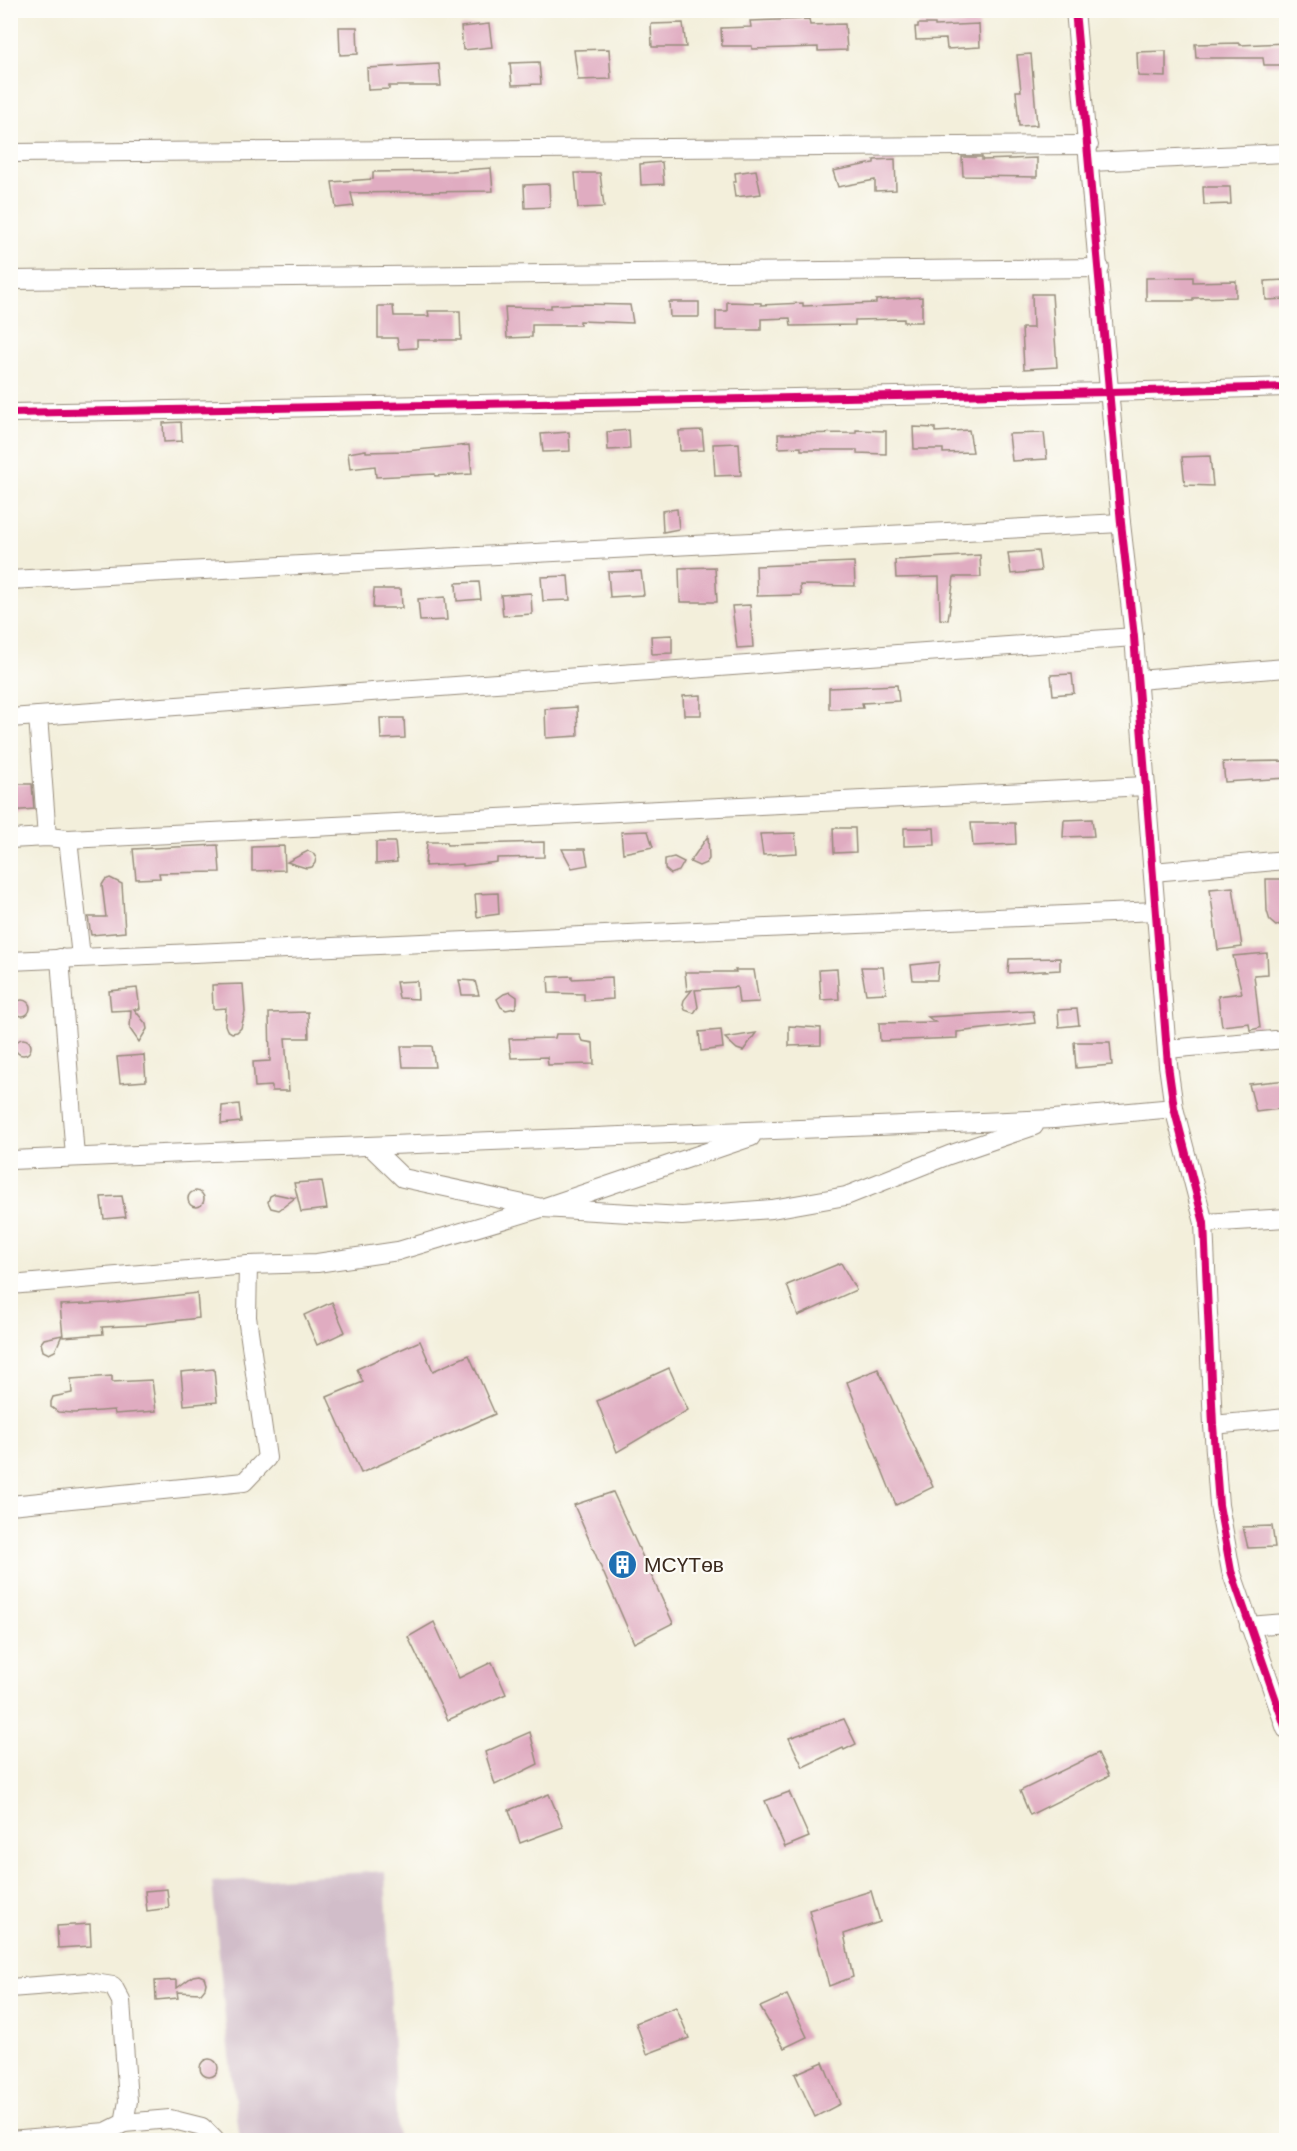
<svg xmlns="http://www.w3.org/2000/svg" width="1297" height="2151" font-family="Itim,sans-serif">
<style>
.industrial{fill:#d1bdc9}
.building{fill:#e0acc1}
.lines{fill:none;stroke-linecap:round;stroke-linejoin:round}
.street-casing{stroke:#978c7c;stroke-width:20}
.street{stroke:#fff;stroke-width:18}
.cycleway-casing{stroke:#fdfcf7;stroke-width:11}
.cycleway{stroke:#d6006c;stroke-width:8}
.labels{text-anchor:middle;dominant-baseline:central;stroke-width:4.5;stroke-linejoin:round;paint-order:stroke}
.poi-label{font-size:21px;fill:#3b2a1e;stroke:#fdfcf7;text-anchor:start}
</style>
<rect width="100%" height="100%" fill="#fdfcf7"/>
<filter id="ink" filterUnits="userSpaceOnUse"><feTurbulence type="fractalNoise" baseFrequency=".0167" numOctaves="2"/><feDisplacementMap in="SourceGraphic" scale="12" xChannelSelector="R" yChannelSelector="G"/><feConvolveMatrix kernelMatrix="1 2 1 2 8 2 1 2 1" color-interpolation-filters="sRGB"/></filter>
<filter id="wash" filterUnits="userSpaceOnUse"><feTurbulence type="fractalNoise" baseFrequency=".008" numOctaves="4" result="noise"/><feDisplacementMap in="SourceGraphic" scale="24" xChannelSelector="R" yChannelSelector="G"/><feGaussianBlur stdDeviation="1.35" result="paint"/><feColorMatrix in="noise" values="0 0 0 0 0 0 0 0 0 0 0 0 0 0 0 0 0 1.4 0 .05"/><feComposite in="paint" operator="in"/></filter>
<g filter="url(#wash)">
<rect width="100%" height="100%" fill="#f3efdb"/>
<path class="industrial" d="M 385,1871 L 397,2138 L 390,2140 L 240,2140 L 227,2039 L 212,1882 Z"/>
<g id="blocks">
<g class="building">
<path d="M 809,19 L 810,25 L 845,24 L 847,50 L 818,51 L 818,47 L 752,49 L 752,46 L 722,46 L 721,28 L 751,27 L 750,21 Z"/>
<path d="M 683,23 L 686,47 L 652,47 L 651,24 Z"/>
<path d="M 489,24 L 492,47 L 463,50 L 461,27 Z"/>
<path d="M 918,24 L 935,24 L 935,26 L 979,24 L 980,47 L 947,49 L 946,39 L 916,40 L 915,27 L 918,27 Z"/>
<path d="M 339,27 L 357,27 L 358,54 L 340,55 Z"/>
<path d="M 1240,43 L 1240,45 L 1287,43 L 1287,65 L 1264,65 L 1263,58 L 1196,58 L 1195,44 Z"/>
<path d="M 609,49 L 611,79 L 578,80 L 574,50 Z"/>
<path d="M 1166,51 L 1166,77 L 1138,76 L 1137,52 Z"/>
<path d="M 1031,54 L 1037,125 L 1019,126 L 1016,91 L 1021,91 L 1017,55 Z"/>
<path d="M 539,62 L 541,84 L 512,85 L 510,63 Z"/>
<path d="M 439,64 L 441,86 L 389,86 L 389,89 L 368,90 L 367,68 Z"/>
<path d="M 962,157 L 982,157 L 982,160 L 1037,158 L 1037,177 L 963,176 Z"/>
<path d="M 895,159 L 896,190 L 875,191 L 875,180 L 838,187 L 833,171 L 874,163 L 874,160 Z"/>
<path d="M 662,162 L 664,184 L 641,185 L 640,164 Z"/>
<path d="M 491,168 L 493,191 L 351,193 L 354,206 L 336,208 L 332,182 L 373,179 L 373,172 L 451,171 Z"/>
<path d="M 756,170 L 761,194 L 735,197 L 733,182 L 736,182 L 735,173 Z"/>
<path d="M 575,173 L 600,173 L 604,207 L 578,208 Z"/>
<path d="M 549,184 L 550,207 L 525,208 L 524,185 Z"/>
<path d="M 1203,187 L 1230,187 L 1231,204 L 1204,205 Z"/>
<path d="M 1193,277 L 1193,282 L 1236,281 L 1236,297 L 1193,298 L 1193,301 L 1146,301 L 1146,278 Z"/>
<path d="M 1287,280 L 1287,299 L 1266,300 L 1265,281 Z"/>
<path d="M 1032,294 L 1052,294 L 1057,367 L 1024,369 L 1022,328 L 1033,328 Z"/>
<path d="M 922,297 L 922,322 L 904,322 L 904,319 L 855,320 L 855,325 L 791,326 L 790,318 L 761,319 L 761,330 L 716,330 L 716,311 L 727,311 L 727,302 L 761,303 L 761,305 L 803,303 L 803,306 L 876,303 L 876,300 Z"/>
<path d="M 669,302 L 699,302 L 699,317 L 670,317 Z"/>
<path d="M 579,304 L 630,305 L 633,323 L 580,321 L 580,325 L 532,325 L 532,337 L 507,338 L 505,307 L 551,308 L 551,305 Z"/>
<path d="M 378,306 L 393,306 L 394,316 L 429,316 L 428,311 L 460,311 L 461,340 L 417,340 L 417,348 L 399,349 L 397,338 L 378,338 Z"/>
<path d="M 181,422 L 182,441 L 164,442 L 163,423 Z"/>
<path d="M 913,427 L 935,428 L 935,432 L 969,430 L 973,452 L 943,453 L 943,449 L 914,449 Z"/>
<path d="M 629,430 L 630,449 L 608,450 L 607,432 Z"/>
<path d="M 702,430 L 704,450 L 680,451 L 679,431 Z"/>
<path d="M 856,430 L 886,431 L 886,454 L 857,453 L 857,450 L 801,450 L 801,447 L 779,448 L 778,434 L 856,433 Z"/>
<path d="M 569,432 L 570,451 L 543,452 L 541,434 Z"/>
<path d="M 1044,433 L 1047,459 L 1012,461 L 1009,434 Z"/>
<path d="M 739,443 L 741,475 L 715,476 L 713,444 Z"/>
<path d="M 469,445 L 472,474 L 435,476 L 435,474 L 376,477 L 375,466 L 350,469 L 348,453 L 366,450 L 366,452 L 406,451 Z"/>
<path d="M 1210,456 L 1213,486 L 1185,485 L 1182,457 Z"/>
<path d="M 677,509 L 679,529 L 663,532 L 662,511 Z"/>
<path d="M 1038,551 L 1041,571 L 1011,574 L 1008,553 Z"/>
<path d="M 980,555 L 981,577 L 954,577 L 948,620 L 940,619 L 939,577 L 896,578 L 895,560 Z"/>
<path d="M 854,562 L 855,586 L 800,585 L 801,595 L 757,596 L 756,566 Z"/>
<path d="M 715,567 L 717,602 L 680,602 L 679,568 Z"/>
<path d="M 641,571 L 644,595 L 610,597 L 608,572 Z"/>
<path d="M 568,576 L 570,600 L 543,601 L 541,577 Z"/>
<path d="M 479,582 L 481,599 L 457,601 L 456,583 Z"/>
<path d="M 374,589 L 401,589 L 402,608 L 373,608 Z"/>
<path d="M 531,593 L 532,614 L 503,616 L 501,595 Z"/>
<path d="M 445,597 L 447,620 L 420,621 L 418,599 Z"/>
<path d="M 750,605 L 753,647 L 737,648 L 732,606 Z"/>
<path d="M 672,635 L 672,653 L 652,654 L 651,636 Z"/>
<path d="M 1072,674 L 1074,693 L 1053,695 L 1051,675 Z"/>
<path d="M 897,685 L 899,701 L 862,703 L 863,708 L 829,709 L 829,688 Z"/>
<path d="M 701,695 L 701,715 L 684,715 L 683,696 Z"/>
<path d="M 577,707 L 578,736 L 546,738 L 545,709 Z"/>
<path d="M 380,718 L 404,718 L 405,738 L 381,739 Z"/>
<path d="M 1287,761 L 1287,778 L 1225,782 L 1223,762 Z"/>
<path d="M 10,784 L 32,784 L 34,809 L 10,811 Z"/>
<path d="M 1092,819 L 1094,836 L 1063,837 L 1064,820 Z"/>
<path d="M 971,823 L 1015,823 L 1016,844 L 973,846 Z"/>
<path d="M 833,828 L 855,828 L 856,852 L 834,853 Z"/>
<path d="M 904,828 L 934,828 L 935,845 L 904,846 Z"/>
<path d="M 648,831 L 653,847 L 623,853 L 621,832 Z"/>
<path d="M 795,833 L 797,853 L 763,855 L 760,834 Z"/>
<path d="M 708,836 L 709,859 L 706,863 L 699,866 L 690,862 Z"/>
<path d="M 376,842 L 395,842 L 397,862 L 376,864 Z"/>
<path d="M 427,842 L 447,842 L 447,845 L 544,842 L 544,857 L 497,858 L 497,862 L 463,866 L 463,864 L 425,866 Z"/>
<path d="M 218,845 L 220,872 L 159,873 L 160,878 L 136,879 L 133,849 Z"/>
<path d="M 284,846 L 285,870 L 252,871 L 252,847 Z"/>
<path d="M 562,849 L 585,849 L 588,865 L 572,868 Z"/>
<path d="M 308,851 L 313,853 L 316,858 L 315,863 L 312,867 L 306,868 L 287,862 Z"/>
<path d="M 674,857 L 684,862 L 679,871 L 671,874 L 665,869 L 665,859 Z"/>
<path d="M 110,878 L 122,884 L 125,932 L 91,935 L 88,917 L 106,917 L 102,885 L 105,880 Z"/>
<path d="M 1266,879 L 1286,879 L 1287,904 L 1282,904 L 1284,918 L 1282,923 L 1276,926 L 1270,921 L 1267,911 Z"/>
<path d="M 1233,887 L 1242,947 L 1218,950 L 1210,889 Z"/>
<path d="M 498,893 L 499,914 L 477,917 L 475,894 Z"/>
<path d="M 1267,953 L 1268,974 L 1254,975 L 1260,1028 L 1250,1030 L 1249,1023 L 1222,1026 L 1218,996 L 1242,993 L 1233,956 Z"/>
<path d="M 1060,958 L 1060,970 L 1008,973 L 1009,959 Z"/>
<path d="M 939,962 L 937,980 L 913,980 L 911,965 Z"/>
<path d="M 861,967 L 883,967 L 886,993 L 866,994 Z"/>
<path d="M 837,969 L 839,999 L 821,1000 L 819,970 Z"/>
<path d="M 735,970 L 754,970 L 759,1002 L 739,1003 L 737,987 L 695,990 L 698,1007 L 694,1013 L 685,1010 L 683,1004 L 684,1000 L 692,990 L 687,991 L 685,972 L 736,972 Z"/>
<path d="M 572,976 L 572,979 L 612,977 L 613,999 L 584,1001 L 584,994 L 549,993 L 548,977 Z"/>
<path d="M 459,980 L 475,981 L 479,995 L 462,995 Z"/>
<path d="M 417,981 L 418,999 L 399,998 L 396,982 Z"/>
<path d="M 243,984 L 245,1012 L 241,1028 L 237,1032 L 232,1033 L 227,1030 L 225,1025 L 226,1008 L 213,1009 L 212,985 Z"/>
<path d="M 137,988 L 140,1009 L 134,1009 L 146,1024 L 147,1029 L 139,1042 L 130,1029 L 131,1010 L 111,1011 L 109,991 Z"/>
<path d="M 510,992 L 517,997 L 517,1003 L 515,1008 L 506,1010 L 501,1007 L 497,999 L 504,994 Z"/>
<circle cx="22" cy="1008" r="8"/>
<path d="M 1077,1009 L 1079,1025 L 1059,1027 L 1058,1010 Z"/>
<path d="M 1033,1011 L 1035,1023 L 957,1032 L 957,1038 L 880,1041 L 879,1023 L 935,1022 L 928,1017 Z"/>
<path d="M 308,1012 L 309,1038 L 285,1038 L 289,1091 L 272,1091 L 272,1086 L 255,1087 L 253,1062 L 270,1061 L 269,1013 Z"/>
<path d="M 789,1026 L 821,1028 L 821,1045 L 789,1046 Z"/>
<path d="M 721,1030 L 723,1048 L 701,1051 L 699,1032 Z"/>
<path d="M 756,1033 L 743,1051 L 737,1049 L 725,1038 Z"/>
<path d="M 556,1034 L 579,1034 L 582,1041 L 593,1043 L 594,1064 L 548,1065 L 547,1057 L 511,1058 L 509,1039 L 555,1038 Z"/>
<circle cx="23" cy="1047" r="8"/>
<path d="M 1074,1042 L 1110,1042 L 1112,1065 L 1076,1068 Z"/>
<path d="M 401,1046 L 432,1046 L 435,1067 L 403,1067 Z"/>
<path d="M 144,1055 L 146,1081 L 120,1083 L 117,1057 Z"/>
<path d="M 1287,1080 L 1287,1108 L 1256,1112 L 1249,1084 Z"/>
<path d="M 239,1104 L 241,1122 L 221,1124 L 222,1106 Z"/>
<path d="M 322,1181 L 327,1209 L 301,1212 L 294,1183 Z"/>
<circle cx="196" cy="1199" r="8"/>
<path d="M 274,1194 L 276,1194 L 295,1198 L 279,1210 L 271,1208 L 268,1202 L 270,1196 Z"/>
<path d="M 122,1196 L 126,1217 L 104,1219 L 101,1197 Z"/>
<path d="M 841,1263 L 856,1290 L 798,1316 L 787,1285 Z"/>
<path d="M 197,1293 L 199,1318 L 146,1324 L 146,1325 L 102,1327 L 103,1334 L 63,1337 L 60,1305 L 109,1303 Z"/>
<path d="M 332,1302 L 345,1332 L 317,1345 L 304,1315 Z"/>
<path d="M 62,1335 L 55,1351 L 49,1354 L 43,1351 L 41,1343 L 44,1339 Z"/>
<path d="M 420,1341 L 433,1371 L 469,1355 L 495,1414 L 361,1473 L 327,1397 L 363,1382 L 357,1369 Z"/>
<path d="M 669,1368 L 688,1410 L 617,1452 L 597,1401 Z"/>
<path d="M 214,1369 L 217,1402 L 184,1405 L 181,1372 Z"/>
<path d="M 878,1369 L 933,1487 L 896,1505 L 847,1382 Z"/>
<path d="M 112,1376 L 112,1382 L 152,1380 L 156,1411 L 115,1414 L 114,1410 L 74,1413 L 58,1412 L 51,1407 L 51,1402 L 53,1397 L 72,1393 L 71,1379 Z"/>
<path d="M 613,1492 L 673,1623 L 634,1643 L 574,1505 Z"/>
<path d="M 1272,1526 L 1275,1547 L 1248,1548 L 1243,1527 Z"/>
<path d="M 434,1622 L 459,1678 L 492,1662 L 506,1694 L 448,1720 L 408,1637 Z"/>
<path d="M 844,1719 L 856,1744 L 844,1750 L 843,1748 L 803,1767 L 789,1738 Z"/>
<path d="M 530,1732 L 538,1764 L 495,1785 L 485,1752 Z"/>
<path d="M 1098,1753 L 1109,1776 L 1030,1815 L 1020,1791 Z"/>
<path d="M 789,1792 L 809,1837 L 785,1847 L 765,1801 Z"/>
<path d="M 549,1794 L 563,1827 L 520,1843 L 509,1810 Z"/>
<path d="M 167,1889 L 169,1908 L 147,1911 L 145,1891 Z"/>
<path d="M 871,1891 L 880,1922 L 844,1934 L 853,1977 L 829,1986 L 809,1910 Z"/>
<path d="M 90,1924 L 91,1946 L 58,1948 L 57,1926 Z"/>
<path d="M 199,1975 L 204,1977 L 206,1983 L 205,1988 L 201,1993 L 177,1992 L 178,1998 L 156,2000 L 155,1981 L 177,1980 L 177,1988 L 193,1976 Z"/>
<path d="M 787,1995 L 807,2037 L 784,2048 L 760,2007 Z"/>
<path d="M 676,2007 L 689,2038 L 647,2054 L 636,2023 Z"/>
<circle cx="209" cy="2068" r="9"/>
<path d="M 823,2062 L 840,2104 L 815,2117 L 795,2074 Z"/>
</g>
</g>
</g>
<g filter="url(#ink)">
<use href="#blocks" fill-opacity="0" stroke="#978c7c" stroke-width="1.5"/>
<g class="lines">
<defs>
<g id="street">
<path d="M 1075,10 L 1121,523 L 1134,637 L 1168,1065 L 1174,1108 L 1204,1223 L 1213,1425 L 1219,1505 L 1231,1571 L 1286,1729"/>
<path d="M 10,153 L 1089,145"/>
<path d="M 1090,162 L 1286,153"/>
<path d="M 10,280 L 1100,268"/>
<path d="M 10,413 L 1110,392 L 1286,387"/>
<path d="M 10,580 L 1121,523"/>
<path d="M 1138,680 L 1286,668"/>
<path d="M 38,716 L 47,837"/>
<path d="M 10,718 L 1134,637"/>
<path d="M 10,839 L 47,837 L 68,839 L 1146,786"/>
<path d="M 68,839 L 81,957"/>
<path d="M 1153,872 L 1286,860"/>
<path d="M 60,958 L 75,1157"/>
<path d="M 10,961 L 1156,911"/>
<path d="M 1167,1049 L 1286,1039"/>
<path d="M 370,1146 L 403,1178 L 542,1208 L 682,1216 L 772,1209 L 846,1196 L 949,1155 L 1034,1126"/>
<path d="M 10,1160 L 1054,1119 L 1174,1108"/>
<path d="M 1204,1223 L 1286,1218"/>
<path d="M 10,1285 L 248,1265 L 317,1263 L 398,1251 L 542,1208 L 751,1137"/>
<path d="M 1213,1425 L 1286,1418"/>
<path d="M 10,1505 L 244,1482 L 267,1458 L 247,1317 L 248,1265"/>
<path d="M 1249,1626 L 1286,1623"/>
<path d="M 10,1988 L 88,1982 L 113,1986 L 121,2001 L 128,2101 L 124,2123"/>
<path d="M 10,2140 L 106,2132 L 124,2123 L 170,2119 L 202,2127 L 215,2140"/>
</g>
</defs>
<use href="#street" class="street-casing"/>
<use href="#street" class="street"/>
<defs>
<g id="cycleway">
<path d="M 1075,10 L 1121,523 L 1134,637 L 1168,1065 L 1174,1108 L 1204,1223 L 1213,1425 L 1219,1505 L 1231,1571 L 1286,1729"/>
<path d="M 10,413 L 1110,392 L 1286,387"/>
</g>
</defs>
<use href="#cycleway" class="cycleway-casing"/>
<use href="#cycleway" class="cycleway"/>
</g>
</g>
<defs>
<symbol id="building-disc" viewBox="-11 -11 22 22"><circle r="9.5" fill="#1f6fb2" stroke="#fdfcf7"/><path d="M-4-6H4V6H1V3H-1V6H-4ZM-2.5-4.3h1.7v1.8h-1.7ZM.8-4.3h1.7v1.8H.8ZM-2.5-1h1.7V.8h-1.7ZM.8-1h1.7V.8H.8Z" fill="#fff"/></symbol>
</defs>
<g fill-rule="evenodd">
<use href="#building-disc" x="606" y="1548" width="33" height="33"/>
</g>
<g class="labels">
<g class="poi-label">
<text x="644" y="1564">МСҮТөв</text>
</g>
</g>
<rect width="1297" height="2151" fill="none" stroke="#fdfcf7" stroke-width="36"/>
</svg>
